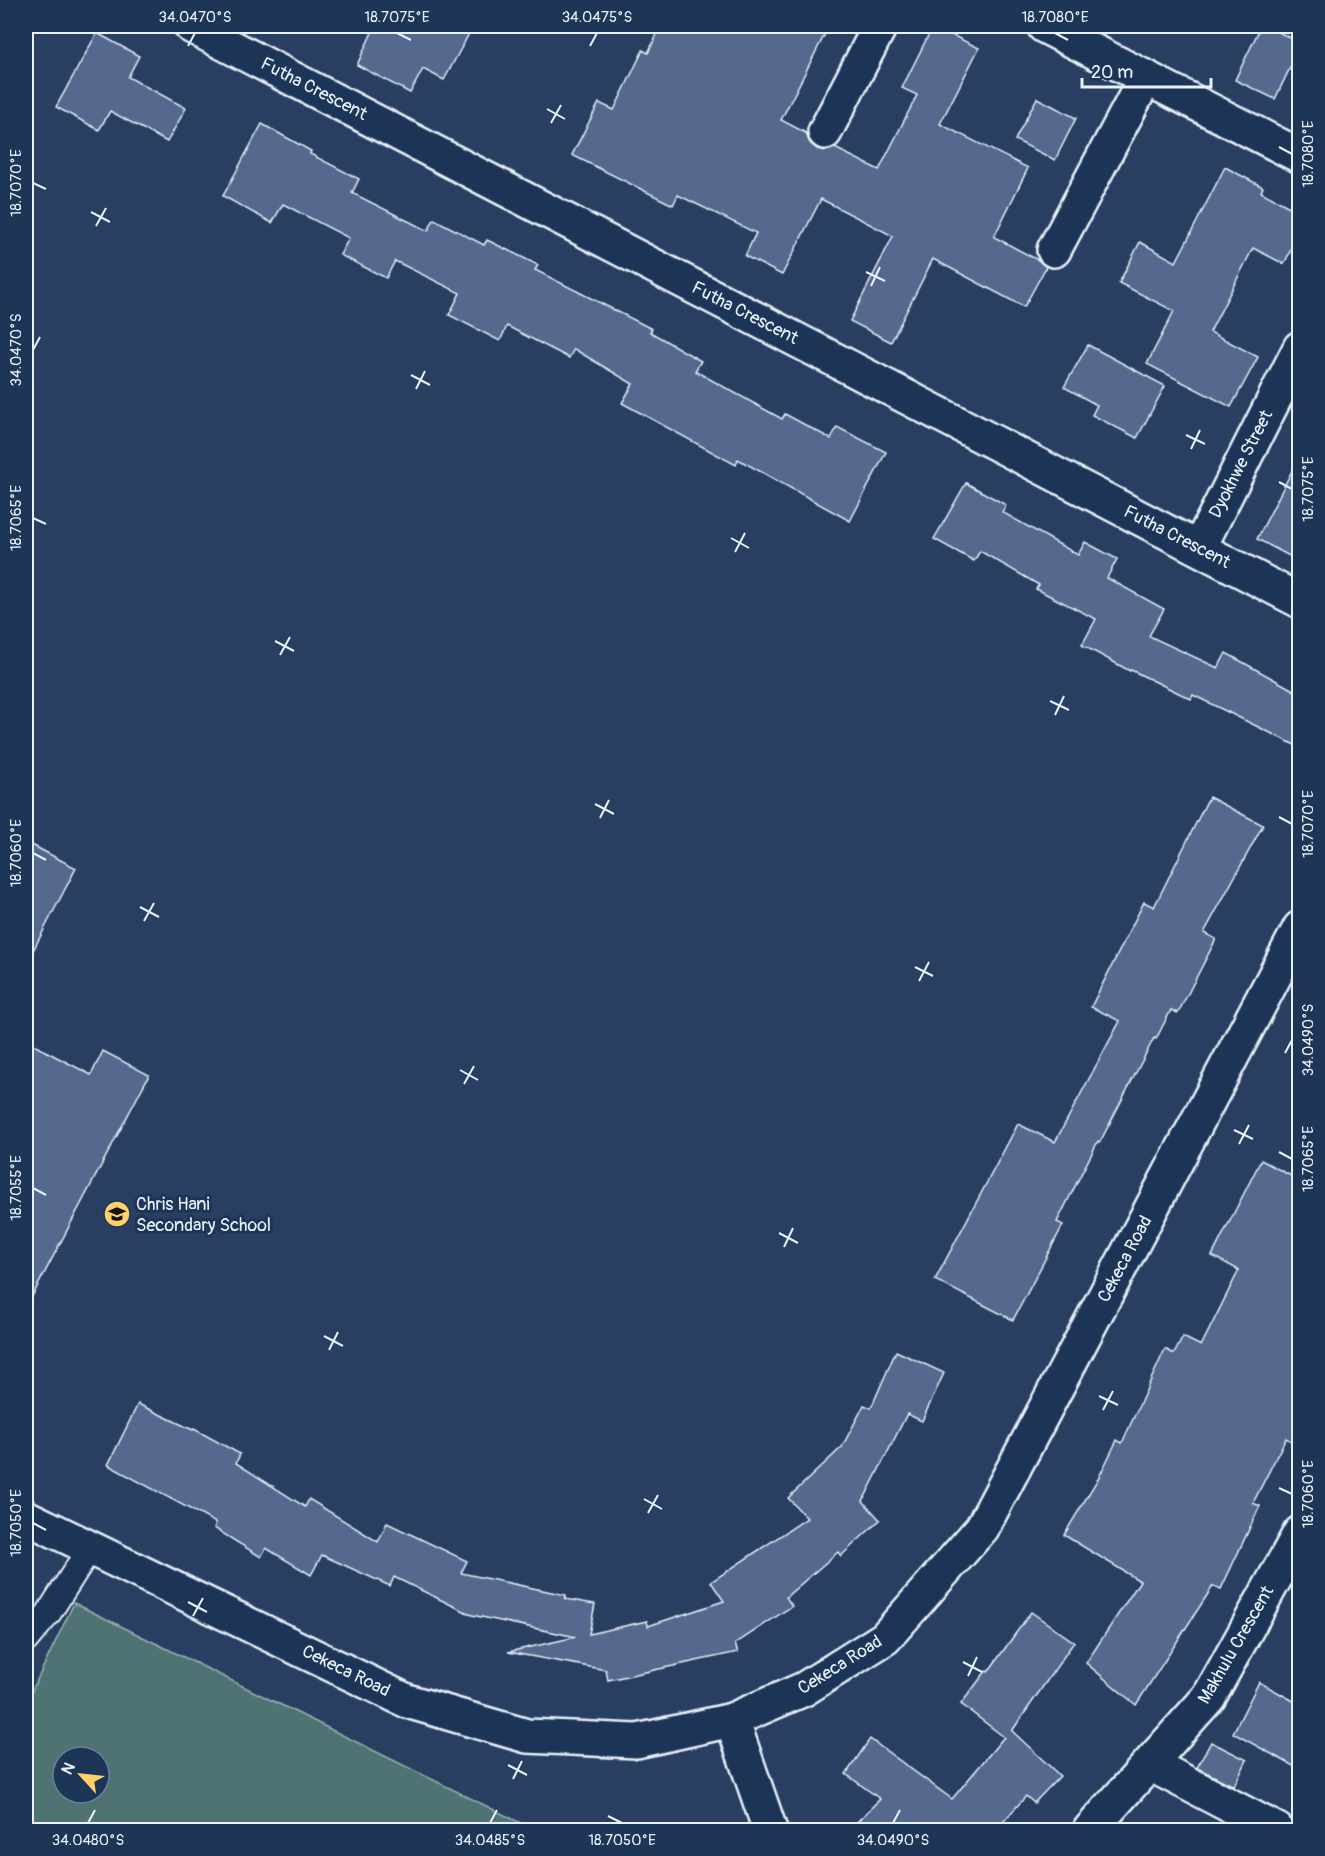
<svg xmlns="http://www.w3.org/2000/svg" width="1325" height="1856" font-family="Pangolin,sans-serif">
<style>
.green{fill:#507373;stroke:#9cb2b6;stroke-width:1.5;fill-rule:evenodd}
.building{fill:#54678e;stroke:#e8f1f8;stroke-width:1.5}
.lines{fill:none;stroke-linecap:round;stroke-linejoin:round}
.service-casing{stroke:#e8f1f8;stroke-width:28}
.minor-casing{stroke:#e8f1f8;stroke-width:38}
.service{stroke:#1d3557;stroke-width:24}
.minor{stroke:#1d3557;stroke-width:33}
.ticks{fill:none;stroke:#e8f1f8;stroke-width:2}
.labels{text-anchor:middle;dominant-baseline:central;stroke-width:6;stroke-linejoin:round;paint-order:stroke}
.street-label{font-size:18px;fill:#e8f1f8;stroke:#1d3557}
.poi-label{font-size:18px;fill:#e8f1f8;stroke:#1d3557;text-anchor:start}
.neatline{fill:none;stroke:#e8f1f8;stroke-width:2}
.ticks-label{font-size:15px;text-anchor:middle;fill:#e8f1f8}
</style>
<rect width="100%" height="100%" fill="#283f62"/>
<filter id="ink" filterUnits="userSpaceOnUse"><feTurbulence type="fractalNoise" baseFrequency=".0167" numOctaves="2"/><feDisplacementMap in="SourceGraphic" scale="12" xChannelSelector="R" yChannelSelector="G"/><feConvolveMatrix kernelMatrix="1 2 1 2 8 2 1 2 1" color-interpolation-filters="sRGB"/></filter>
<g filter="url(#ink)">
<path class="green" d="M 74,1603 L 535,1830 L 26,1830 L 26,1703 ZM 63,1757 L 99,1757 L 99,1793 L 63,1793 Z"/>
<g class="building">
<path d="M 375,26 L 473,26 L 444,80 L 423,69 L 410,93 L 357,65 Z"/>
<path d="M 661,26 L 829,26 L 781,120 L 806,133 L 810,143 L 817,149 L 826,151 L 835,148 L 879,170 L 917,95 L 902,88 L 933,26 L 979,48 L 940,124 L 1028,168 L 994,237 L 1038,260 L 1046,267 L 1024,307 L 933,259 L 891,342 L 850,321 L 893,236 L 821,199 L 782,275 L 745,256 L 756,233 L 678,195 L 673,205 L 572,155 L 599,103 L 614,110 L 643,50 L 648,53 Z"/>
<path d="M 1261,26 L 1266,26 L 1299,42 L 1299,49 L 1275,99 L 1235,80 Z"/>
<path d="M 97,33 L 139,56 L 128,77 L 186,108 L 167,142 L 110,111 L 99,130 L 56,107 Z"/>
<path d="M 1037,98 L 1076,118 L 1055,160 L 1015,140 Z"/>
<path d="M 262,124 L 311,151 L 310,154 L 359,179 L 352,193 L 428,231 L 434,219 L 484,245 L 487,240 L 538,265 L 535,270 L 652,329 L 650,332 L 701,361 L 695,371 L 782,419 L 785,414 L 831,439 L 837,427 L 886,452 L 850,521 L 738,459 L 736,465 L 622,403 L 633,384 L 574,349 L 569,358 L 507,326 L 500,341 L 449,315 L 460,293 L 395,261 L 386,278 L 340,255 L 349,238 L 283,204 L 272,223 L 223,196 Z"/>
<path d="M 1225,167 L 1263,187 L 1261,192 L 1299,212 L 1299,233 L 1284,264 L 1253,248 L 1210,332 L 1258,357 L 1231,407 L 1147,364 L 1174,311 L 1119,283 L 1140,242 L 1176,262 Z"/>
<path d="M 1088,345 L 1165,386 L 1137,438 L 1092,415 L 1097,405 L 1064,387 Z"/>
<path d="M 1299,457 L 1299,561 L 1257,539 Z"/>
<path d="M 966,483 L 1006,505 L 1002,512 L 1078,555 L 1085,542 L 1117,559 L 1107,578 L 1164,609 L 1149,636 L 1218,668 L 1226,653 L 1299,693 L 1299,747 L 1193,695 L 1191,699 L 1131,670 L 1130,671 L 1082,645 L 1096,619 L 1036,589 L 1039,585 L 980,551 L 974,561 L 934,539 Z"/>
<path d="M 1209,797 L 1263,825 L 1204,933 L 1216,939 L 1178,1013 L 1171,1010 L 1156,1039 L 1154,1038 L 1100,1142 L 1098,1141 L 1057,1222 L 1063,1225 L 1013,1320 L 935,1280 L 1018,1124 L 1055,1142 L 1120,1021 L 1091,1007 L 1144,902 L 1154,907 Z"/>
<path d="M 26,842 L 76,868 L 26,964 Z"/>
<path d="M 26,1041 L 91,1075 L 103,1051 L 149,1075 L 26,1308 Z"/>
<path d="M 1261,1160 L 1299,1180 L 1299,1446 L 1286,1438 L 1253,1503 L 1260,1506 L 1221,1589 L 1213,1586 L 1136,1705 L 1086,1663 L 1140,1581 L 1064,1535 L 1099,1477 L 1117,1440 L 1122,1443 L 1165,1349 L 1174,1354 L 1183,1337 L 1201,1346 L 1239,1270 L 1212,1256 Z"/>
<path d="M 896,1351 L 944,1373 L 922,1421 L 907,1414 L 863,1501 L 880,1520 L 841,1556 L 838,1552 L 786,1597 L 792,1606 L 735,1644 L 738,1652 L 608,1680 L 606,1670 L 508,1652 L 576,1637 L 472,1615 L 394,1577 L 390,1586 L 322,1555 L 311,1575 L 266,1548 L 261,1557 L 214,1528 L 216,1523 L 108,1465 L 138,1404 L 193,1430 L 194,1429 L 240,1454 L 236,1463 L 305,1507 L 309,1499 L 378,1542 L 387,1523 L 467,1561 L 461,1573 L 566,1595 L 565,1599 L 595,1604 L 589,1634 L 647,1621 L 648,1626 L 724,1601 L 711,1582 L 807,1518 L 788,1498 L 842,1447 L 864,1405 L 871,1408 Z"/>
<path d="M 1031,1612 L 1074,1642 L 1012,1731 L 1060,1776 L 1034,1803 L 1026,1796 L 996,1830 L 849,1830 L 880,1799 L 846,1774 L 870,1739 L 952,1799 L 1004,1737 L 961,1704 L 986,1671 L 988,1672 Z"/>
<path d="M 1259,1682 L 1299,1704 L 1299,1769 L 1233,1733 Z"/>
<path d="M 1211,1742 L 1247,1760 L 1234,1786 L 1197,1768 Z"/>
</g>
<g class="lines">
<defs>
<path id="service" d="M 26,1640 L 48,1614 L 90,1548"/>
<g id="minor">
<path d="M 191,26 L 1300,601"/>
<path d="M 1044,26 L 1300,156"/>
<path d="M 825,132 L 880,26"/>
<path d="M 1054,250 L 1146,77"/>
<path d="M 1199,548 L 1300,348"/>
<path d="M 26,1517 L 407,1701 L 527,1736 L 637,1741 L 732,1720 L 804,1689 L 885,1638 L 982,1528 L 1300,928"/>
<path d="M 732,1720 L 770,1830"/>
<path d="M 1150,1764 L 1277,1830"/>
<path d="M 1090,1830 L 1209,1697 L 1300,1533"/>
</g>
</defs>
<use href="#service" class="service-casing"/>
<use href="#minor" class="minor-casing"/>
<use href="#service" class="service"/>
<use href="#minor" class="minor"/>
</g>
</g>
<path class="ticks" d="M 397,33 L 411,40M 1055,33 L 1068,40M 188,46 L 195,33M 590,46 L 597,33M 547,109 L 565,119M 551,123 L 561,105M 1279,147 L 1292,154M 33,183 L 46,189M 91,212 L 110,222M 96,226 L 106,208M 866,272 L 885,281M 871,286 L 880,267M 33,350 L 40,337M 411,375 L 430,385M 416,389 L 425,371M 1186,435 L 1205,444M 1191,449 L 1200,430M 1279,482 L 1292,489M 33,518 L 46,524M 731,538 L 749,548M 735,552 L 745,533M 275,641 L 294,651M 280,655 L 290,637M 1050,701 L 1069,710M 1055,715 L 1064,696M 595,804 L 614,814M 1279,817 L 1292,824M 600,818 L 609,800M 33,853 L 46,860M 140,907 L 159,917M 144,921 L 154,903M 915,967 L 933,976M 919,981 L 929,962M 1285,1053 L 1292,1040M 460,1070 L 478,1080M 464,1084 L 474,1066M 1234,1130 L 1253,1139M 1239,1144 L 1249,1125M 1279,1152 L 1292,1159M 33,1188 L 46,1195M 779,1233 L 798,1243M 784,1247 L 793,1228M 324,1336 L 343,1346M 329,1350 L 338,1332M 1099,1396 L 1118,1405M 1103,1410 L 1113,1391M 1279,1488 L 1292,1494M 644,1499 L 662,1509M 648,1513 L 658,1495M 33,1523 L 46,1530M 188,1602 L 207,1612M 193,1616 L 203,1598M 963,1662 L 982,1672M 968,1676 L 977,1657M 508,1765 L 527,1775M 513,1779 L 522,1761M 608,1816 L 622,1823M 88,1823 L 95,1810M 490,1823 L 497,1810M 893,1823 L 900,1810"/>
<defs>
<symbol id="school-disc" viewBox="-11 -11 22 22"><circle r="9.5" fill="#ffd166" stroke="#1d3557"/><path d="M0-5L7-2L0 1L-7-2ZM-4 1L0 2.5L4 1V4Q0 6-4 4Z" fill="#111"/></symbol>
</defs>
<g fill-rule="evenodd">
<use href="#school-disc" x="102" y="1199" width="30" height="30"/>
</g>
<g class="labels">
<g class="street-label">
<text transform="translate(314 89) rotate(27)">Futha Crescent</text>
<text transform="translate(745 313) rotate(27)">Futha Crescent</text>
<text transform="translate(1241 464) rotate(-63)">Dyokhwe Street</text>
<text transform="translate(1177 537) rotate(27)">Futha Crescent</text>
<text transform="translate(1125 1259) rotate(-62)">Cekeca Road</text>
<text transform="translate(1236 1645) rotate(-60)">Makhulu Crescent</text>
<text transform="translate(840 1665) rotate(-32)">Cekeca Road</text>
<text transform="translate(346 1671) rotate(26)">Cekeca Road</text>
</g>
<g class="poi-label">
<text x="136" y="1204">Chris Hani<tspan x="136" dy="21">Secondary School</tspan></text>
</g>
</g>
<rect width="1325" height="1856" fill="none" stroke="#1d3557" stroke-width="66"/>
<g transform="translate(81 1775) rotate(297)"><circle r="28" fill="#1d3557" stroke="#6e8097" stroke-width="1.5"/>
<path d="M0-4.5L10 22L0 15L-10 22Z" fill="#ffd166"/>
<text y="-9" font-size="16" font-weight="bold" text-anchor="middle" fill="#e8f1f8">N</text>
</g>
<path d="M1082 78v9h129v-9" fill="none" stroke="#e8f1f8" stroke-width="3"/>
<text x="1091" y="78" font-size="18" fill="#e8f1f8" stroke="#1d3557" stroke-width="4.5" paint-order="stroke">20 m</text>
<rect x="33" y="33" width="1259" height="1790" class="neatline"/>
<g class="ticks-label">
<text x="195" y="22">34.0470°S</text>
<text x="397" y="22">18.7075°E</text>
<text x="597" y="22">34.0475°S</text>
<text x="1055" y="22">18.7080°E</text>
<text transform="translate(1308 154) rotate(-90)" y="5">18.7080°E</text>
<text transform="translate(16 183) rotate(-90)" y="5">18.7070°E</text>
<text transform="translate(16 350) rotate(-90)" y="5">34.0470°S</text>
<text transform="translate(1308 489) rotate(-90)" y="5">18.7075°E</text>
<text transform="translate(16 518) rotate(-90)" y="5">18.7065°E</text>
<text transform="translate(1308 824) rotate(-90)" y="5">18.7070°E</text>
<text transform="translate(16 853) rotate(-90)" y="5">18.7060°E</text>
<text transform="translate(1308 1040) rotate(-90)" y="5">34.0490°S</text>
<text transform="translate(1308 1159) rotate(-90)" y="5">18.7065°E</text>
<text transform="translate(16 1188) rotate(-90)" y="5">18.7055°E</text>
<text transform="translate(1308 1494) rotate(-90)" y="5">18.7060°E</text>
<text transform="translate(16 1523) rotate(-90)" y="5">18.7050°E</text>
<text x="88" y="1845">34.0480°S</text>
<text x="490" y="1845">34.0485°S</text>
<text x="622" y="1845">18.7050°E</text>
<text x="893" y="1845">34.0490°S</text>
</g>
</svg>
